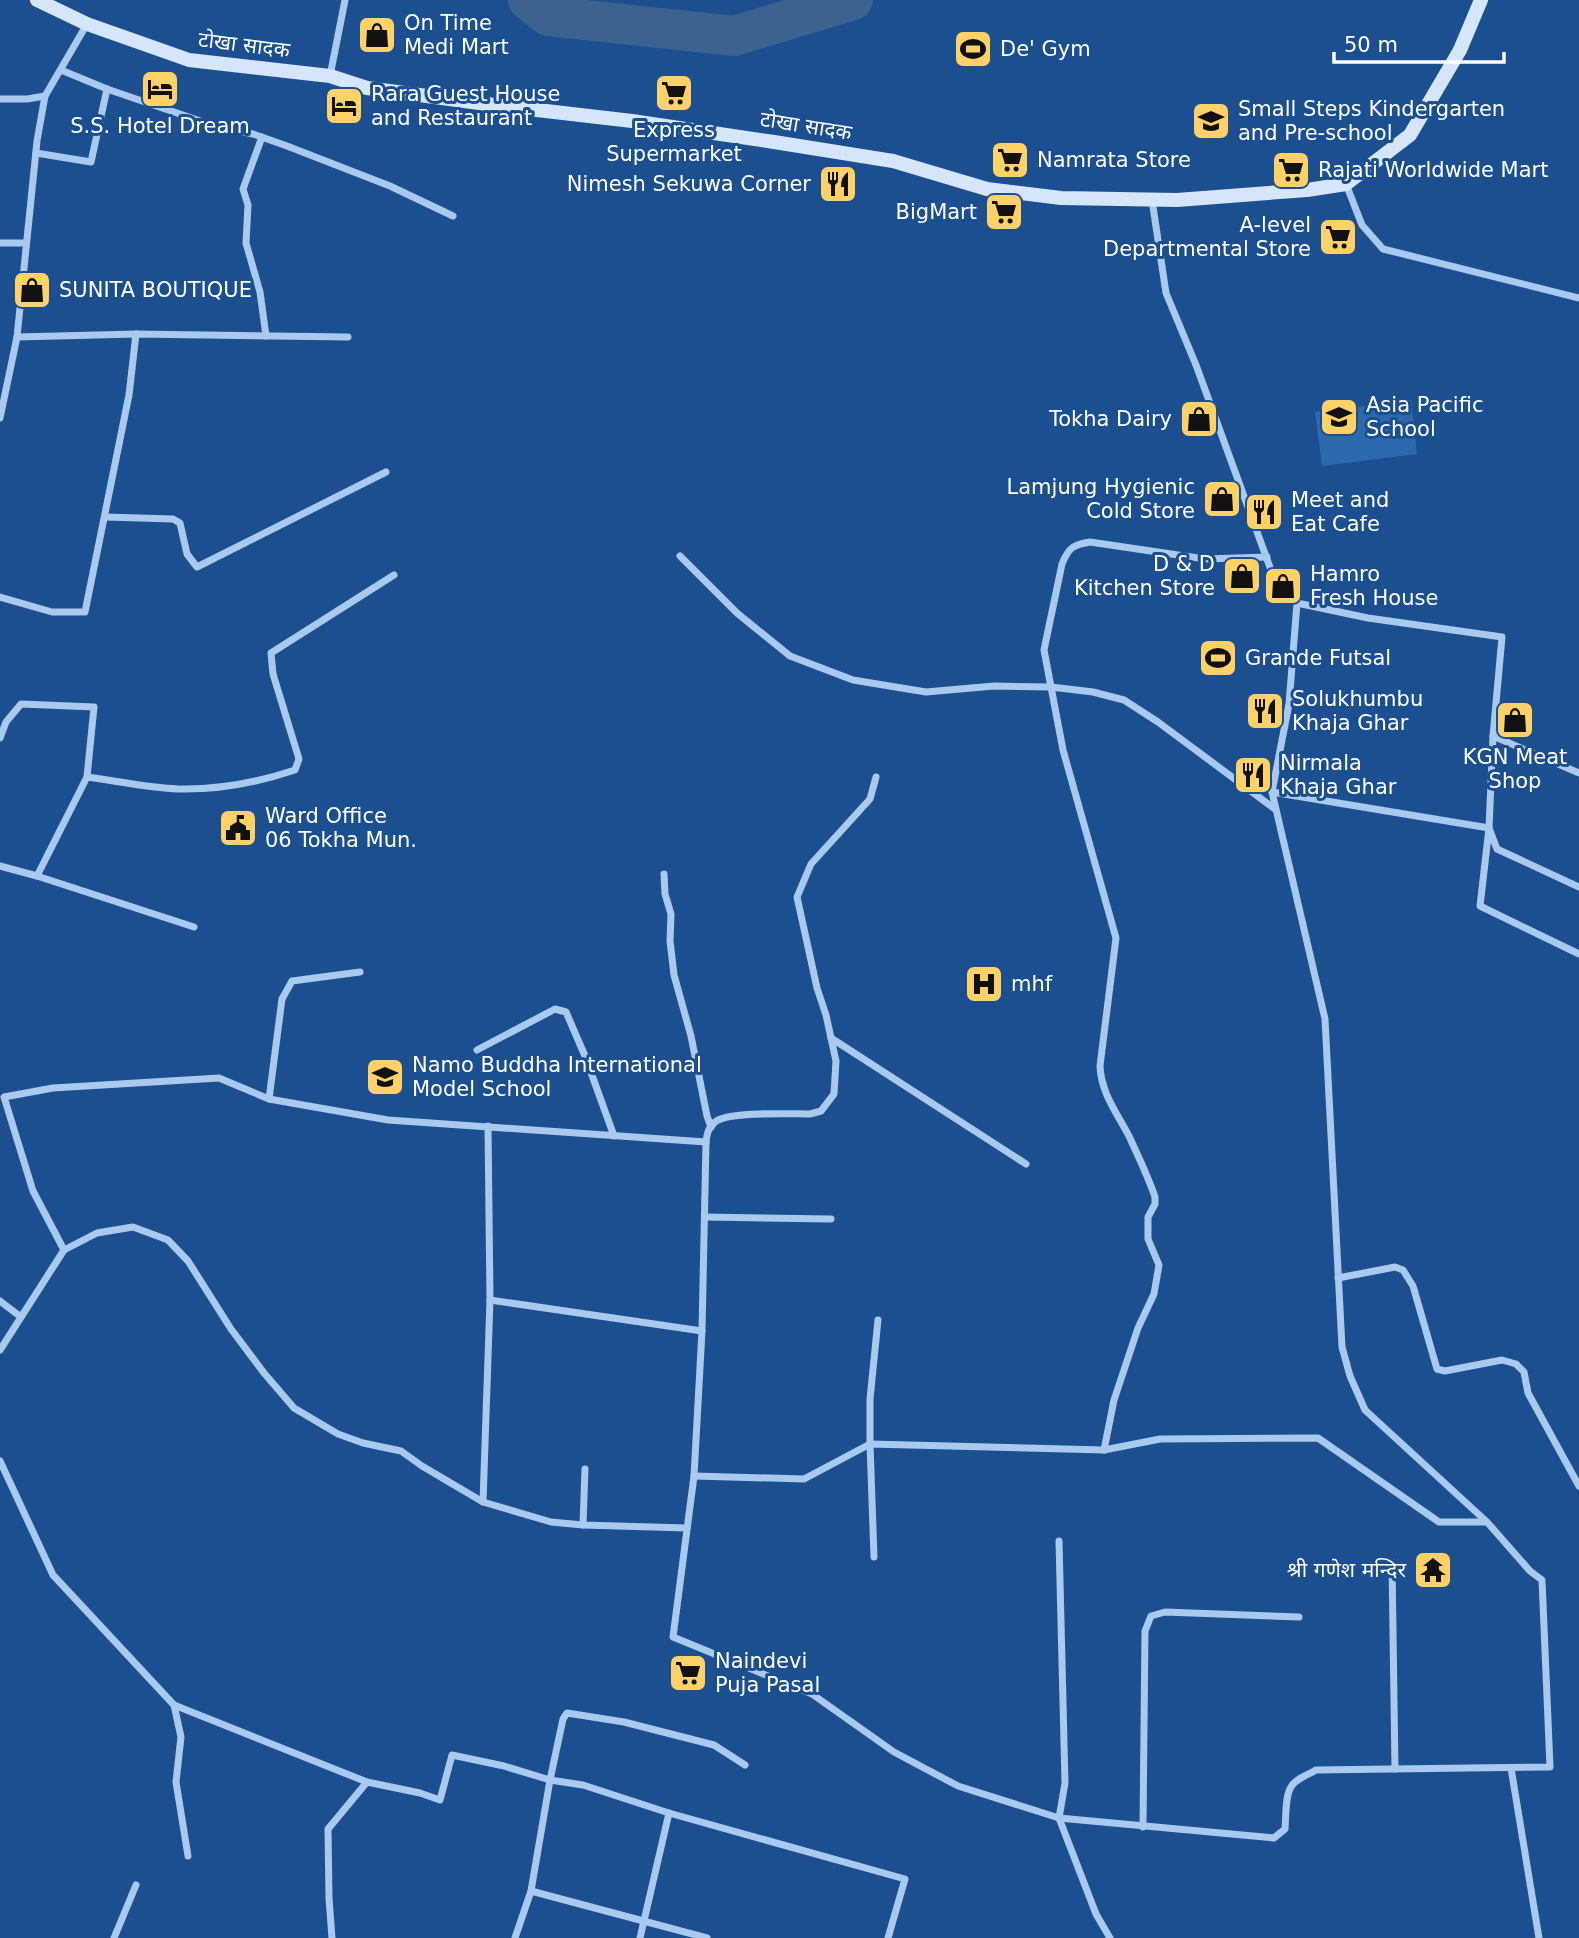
<svg xmlns="http://www.w3.org/2000/svg" width="1579" height="1938" font-family="'DejaVu Sans','Noto Sans Devanagari',sans-serif">
<style>
.green{fill:#2e69ad}
.lines{fill:none;stroke-linecap:round;stroke-linejoin:round}
.river{stroke:#3c6290;stroke-width:40}
.street{stroke:#a9c9ee;stroke-width:7}
.secondary{stroke:#d6e6fa;stroke-width:14}
.labels{text-anchor:middle;dominant-baseline:central;stroke-width:6;stroke-linejoin:round;paint-order:stroke}
.poi-label{font-size:21px;fill:#fff;stroke:#1b4f8f;text-anchor:start}
.street-label{font-size:21px;fill:#fff;stroke:#1b4f8f}
</style>
<rect width="100%" height="100%" fill="#1b4f8f"/>
<path class="green" d="M 1411,400 L 1417,454 L 1322,466 L 1315,412 Z"/>
<g class="lines">
<path class="river" d="M 528,0 L 548,16 L 734,36 L 853,0"/>
<g class="street">
<path d="M 61,70 L 107,89 L 209,124 L 253,134 L 287,146 L 390,186 L 453,216"/>
<path d="M 330,76 L 345,0"/>
<path d="M 0,99 L 27,99 L 45,96"/>
<path d="M 262,137 L 243,189 L 248,205 L 246,243 L 260,292 L 266,336"/>
<path d="M 36,153 L 91,162 L 107,89"/>
<path d="M 1346,184 L 1362,225 L 1383,249 L 1579,298"/>
<path d="M 0,243 L 25,243"/>
<path d="M 17,337 L 136,334 L 348,337"/>
<path d="M 0,418 L 17,337 L 37,141 L 45,96 L 87,24"/>
<path d="M 105,517 L 173,519 L 180,523 L 187,554 L 197,567 L 386,472"/>
<path d="M 680,556 L 737,613 L 790,656 L 853,680 L 926,692 L 994,686 L 1051,687 L 1093,692 L 1124,700 L 1158,722 L 1275,809"/>
<path d="M 0,597 L 52,612 L 85,612 L 129,395 L 136,334"/>
<path d="M 1297,603 L 1368,618 L 1502,637 L 1493,736 L 1489,828 L 1480,906 L 1579,954"/>
<path d="M 1493,736 L 1579,773"/>
<path d="M 0,738 L 6,722 L 21,704 L 94,707 L 87,777 L 37,876"/>
<path d="M 87,777 C 117,781 148,788 178,789 C 217,790 259,782 295,770 L 299,759 L 273,674 L 271,653 L 394,575"/>
<path d="M 876,777 L 870,799 L 811,864 L 797,897 L 817,988 L 826,1015 L 836,1061 L 834,1094 L 821,1111 L 810,1114 C 791,1114 727,1111 715,1122 C 708,1128 707,1134 706,1142 L 702,1331 L 694,1476 L 673,1637 L 812,1694 L 894,1752 L 958,1786 L 1059,1818 L 1274,1838 L 1285,1829 C 1286,1818 1285,1796 1291,1787 C 1295,1779 1308,1775 1316,1770 L 1550,1767 L 1542,1580 L 1530,1571 L 1487,1522 L 1365,1410 L 1350,1376 L 1342,1347 L 1325,1019 L 1272,792 L 1289,704 L 1297,603 L 1275,581 L 1196,365 L 1166,293 L 1152,200"/>
<path d="M 1272,792 L 1489,828 L 1497,849 L 1579,887"/>
<path d="M 0,866 L 37,876 L 194,927"/>
<path d="M 664,874 L 665,894 L 671,914 L 670,941 L 674,975 L 691,1036 L 707,1116 L 711,1127"/>
<path d="M 831,1038 L 1026,1164"/>
<path d="M 477,1050 L 555,1009 L 566,1012 L 585,1056 L 614,1136"/>
<path d="M 269,1099 L 282,999 L 292,981 L 360,972"/>
<path d="M 705,1217 L 831,1219"/>
<path d="M 64,1250 L 97,1233 L 133,1227 L 168,1240 L 188,1261 L 231,1329 L 264,1373 L 294,1408 L 338,1434 L 363,1443 L 401,1451 L 422,1466 L 483,1502 L 551,1522 L 583,1525 L 687,1528"/>
<path d="M 1338,1278 L 1395,1267 L 1403,1270 L 1413,1286 L 1437,1369 L 1445,1371 L 1502,1360 L 1516,1364 L 1524,1372 L 1528,1393 L 1579,1486"/>
<path d="M 490,1300 L 702,1331"/>
<path d="M 0,1301 L 21,1317"/>
<path d="M 0,1350 L 64,1250 L 33,1191 L 4,1097 L 53,1088 L 219,1078 L 269,1099 L 388,1120 L 706,1142"/>
<path d="M 1104,1450 L 1114,1400 L 1138,1328 L 1154,1294 L 1159,1265 L 1148,1239 L 1148,1217 L 1155,1204 L 1155,1197 C 1148,1176 1138,1156 1129,1136 C 1117,1113 1101,1093 1100,1066 L 1116,938 L 1063,750 L 1044,650 L 1062,564 C 1069,547 1073,545 1090,542 L 1205,559 L 1267,557"/>
<path d="M 0,1461 L 53,1575 L 174,1705 L 181,1737 L 176,1782 L 188,1856"/>
<path d="M 694,1476 L 804,1479 L 870,1444 L 1104,1450 L 1160,1439 L 1318,1438 L 1439,1522 L 1486,1522"/>
<path d="M 483,1502 L 490,1300 L 488,1126"/>
<path d="M 583,1525 L 585,1469"/>
<path d="M 1059,1541 L 1065,1783 L 1059,1818 L 1096,1914 L 1110,1938"/>
<path d="M 874,1557 L 870,1444 L 870,1399 L 878,1320"/>
<path d="M 1392,1562 L 1395,1769"/>
<path d="M 174,1705 L 367,1782"/>
<path d="M 1511,1768 L 1539,1938"/>
<path d="M 1143,1827 L 1145,1631 L 1151,1616 L 1165,1612 L 1299,1617"/>
<path d="M 114,1938 L 136,1885"/>
<path d="M 332,1938 L 329,1898 L 328,1829 L 367,1782 L 420,1793 L 440,1800 L 452,1755 L 504,1766 L 550,1780 L 563,1719 L 567,1713 L 624,1722 L 714,1745 L 745,1765"/>
<path d="M 515,1938 L 531,1891"/>
<path d="M 640,1938 L 669,1813"/>
<path d="M 707,1938 L 531,1891 L 550,1780 L 583,1785 L 669,1813 L 905,1879 L 888,1938"/>
</g>
<path class="secondary" d="M 37,0 L 87,24 L 189,60 L 330,76 L 367,88 L 494,105 L 632,121 L 774,142 L 893,161 L 987,189 L 1061,198 L 1177,200 L 1307,190 L 1346,184 L 1410,135 L 1460,50 L 1481,0"/>
</g>
<defs>
<symbol id="shop-square" viewBox="-11 -11 22 22"><rect x="-9" y="-9" width="18" height="18" rx="4" fill="#ffd166" stroke="#1b4f8f"/><path d="M-5-2.5h2.3a2.7 3.5 0 0 1 5.4 0H5L5.5 6h-11ZM-1.5-2.5h3a1.5 2.3 0 0 0-3 0Z" fill="#111"/></symbol>
<symbol id="stadium-square" viewBox="-11 -11 22 22"><rect x="-9" y="-9" width="18" height="18" rx="4" fill="#ffd166" stroke="#1b4f8f"/><path d="M0-5a6.5 5 0 1 0 0 10a6.5 5 0 1 0 0-10ZM-3.5-1.8h7v3.6h-7Z" fill="#111"/></symbol>
<symbol id="hotel-square" viewBox="-11 -11 22 22"><rect x="-9" y="-9" width="18" height="18" rx="4" fill="#ffd166" stroke="#1b4f8f"/><path d="M-6-4.5h1.5V1H6V5H4.5V3h-9V5H-6ZM-4 0a1.8 1.8 0 1 1 3.6 0ZM.5 0V-2.5h3Q6-2.5 6 0Z" fill="#111"/></symbol>
<symbol id="supermarket-square" viewBox="-11 -11 22 22"><rect x="-9" y="-9" width="18" height="18" rx="4" fill="#ffd166" stroke="#1b4f8f"/><path d="M-6-5.5h2.5l.6 2H6L4.5 2H-2.5L-4.4-4H-6ZM-1.5 3.2a1.3 1.3 0 1 0 .1 0ZM3 3.2a1.3 1.3 0 1 0 .1 0Z" fill="#111"/></symbol>
<symbol id="school-square" viewBox="-11 -11 22 22"><rect x="-9" y="-9" width="18" height="18" rx="4" fill="#ffd166" stroke="#1b4f8f"/><path d="M0-5L7-2L0 1L-7-2ZM-4 1L0 2.5L4 1V4Q0 6-4 4Z" fill="#111"/></symbol>
<symbol id="restaurant-square" viewBox="-11 -11 22 22"><rect x="-9" y="-9" width="18" height="18" rx="4" fill="#ffd166" stroke="#1b4f8f"/><path d="M-5-6h1v4h1v-4h1v4h1v-4h1v5L-1.5 .5V6h-2V.5L-5-1ZM5-6V6H3V1.5H1.5Q1.5-4 5-6Z" fill="#111"/></symbol>
<symbol id="civic-square" viewBox="-11 -11 22 22"><rect x="-9" y="-9" width="18" height="18" rx="4" fill="#ffd166" stroke="#1b4f8f"/><path d="M-.6-6.5H3V-4.5H.6V-3L4-1V1h2V6H-6V1h2V-1L-.6-3ZM-1.2 2.5V6h2.4V2.5Z" fill="#111"/></symbol>
<symbol id="hospital-square" viewBox="-11 -11 22 22"><rect x="-9" y="-9" width="18" height="18" rx="4" fill="#ffd166" stroke="#1b4f8f"/><path d="M-5-5h3v3.5h4V-5h3V5h-3V1.5h-4V5h-3Z" fill="#111"/></symbol>
<symbol id="temple-square" viewBox="-11 -11 22 22"><rect x="-9" y="-9" width="18" height="18" rx="4" fill="#ffd166" stroke="#1b4f8f"/><path d="M0-6L5-2H3V0L6.5 2.5H4V6H1.5V3h-3V6H-4V2.5H-6.5L-3 0V-2H-5Z" fill="#111"/></symbol>
</defs>
<g fill-rule="evenodd">
<use href="#shop-square" x="355" y="13" width="44" height="44"/>
<use href="#stadium-square" x="951" y="27" width="44" height="44"/>
<use href="#hotel-square" x="138" y="67" width="44" height="44"/>
<use href="#supermarket-square" x="652" y="71" width="44" height="44"/>
<use href="#hotel-square" x="322" y="84" width="44" height="44"/>
<use href="#school-square" x="1189" y="99" width="44" height="44"/>
<use href="#supermarket-square" x="988" y="138" width="44" height="44"/>
<use href="#supermarket-square" x="1269" y="148" width="44" height="44"/>
<use href="#restaurant-square" x="816" y="162" width="44" height="44"/>
<use href="#supermarket-square" x="982" y="190" width="44" height="44"/>
<use href="#supermarket-square" x="1316" y="215" width="44" height="44"/>
<use href="#shop-square" x="10" y="268" width="44" height="44"/>
<use href="#school-square" x="1317" y="395" width="44" height="44"/>
<use href="#shop-square" x="1177" y="397" width="44" height="44"/>
<use href="#shop-square" x="1200" y="477" width="44" height="44"/>
<use href="#restaurant-square" x="1242" y="490" width="44" height="44"/>
<use href="#shop-square" x="1220" y="554" width="44" height="44"/>
<use href="#shop-square" x="1261" y="564" width="44" height="44"/>
<use href="#stadium-square" x="1196" y="636" width="44" height="44"/>
<use href="#restaurant-square" x="1243" y="689" width="44" height="44"/>
<use href="#shop-square" x="1493" y="698" width="44" height="44"/>
<use href="#restaurant-square" x="1231" y="753" width="44" height="44"/>
<use href="#civic-square" x="216" y="806" width="44" height="44"/>
<use href="#hospital-square" x="962" y="962" width="44" height="44"/>
<use href="#school-square" x="363" y="1055" width="44" height="44"/>
<use href="#temple-square" x="1411" y="1548" width="44" height="44"/>
<use href="#supermarket-square" x="666" y="1651" width="44" height="44"/>
</g>
<g class="labels">
<g class="poi-label">
<text x="404" y="23">On Time<tspan x="404" dy="24">Medi Mart</tspan></text>
<text x="1000" y="49">De' Gym</text>
<text x="371" y="94">Rara Guest House<tspan x="371" dy="24">and Restaurant</tspan></text>
<text x="1238" y="109">Small Steps Kindergarten<tspan x="1238" dy="24">and Pre-school</tspan></text>
<text x="160" y="126" text-anchor="middle">S.S. Hotel Dream</text>
<text x="674" y="130" text-anchor="middle">Express<tspan x="674" dy="24">Supermarket</tspan></text>
<text x="1037" y="160">Namrata Store</text>
<text x="1318" y="170">Rajati Worldwide Mart</text>
<text x="811" y="184" text-anchor="end">Nimesh Sekuwa Corner</text>
<text x="977" y="212" text-anchor="end">BigMart</text>
<text x="1311" y="225" text-anchor="end">A-level<tspan x="1311" dy="24">Departmental Store</tspan></text>
<text x="59" y="290">SUNITA BOUTIQUE</text>
<text x="1366" y="405">Asia Pacific<tspan x="1366" dy="24">School</tspan></text>
<text x="1172" y="419" text-anchor="end">Tokha Dairy</text>
<text x="1195" y="487" text-anchor="end">Lamjung Hygienic<tspan x="1195" dy="24">Cold Store</tspan></text>
<text x="1291" y="500">Meet and<tspan x="1291" dy="24">Eat Cafe</tspan></text>
<text x="1215" y="564" text-anchor="end">D &amp; D<tspan x="1215" dy="24">Kitchen Store</tspan></text>
<text x="1310" y="574">Hamro<tspan x="1310" dy="24">Fresh House</tspan></text>
<text x="1245" y="658">Grande Futsal</text>
<text x="1292" y="699">Solukhumbu<tspan x="1292" dy="24">Khaja Ghar</tspan></text>
<text x="1515" y="757" text-anchor="middle">KGN Meat<tspan x="1515" dy="24">Shop</tspan></text>
<text x="1280" y="763">Nirmala<tspan x="1280" dy="24">Khaja Ghar</tspan></text>
<text x="265" y="816">Ward Office<tspan x="265" dy="24">06 Tokha Mun.</tspan></text>
<text x="1011" y="984">mhf</text>
<text x="412" y="1065">Namo Buddha International<tspan x="412" dy="24">Model School</tspan></text>
<text x="1406" y="1570" text-anchor="end">श्री गणेश मन्दिर</text>
<text x="715" y="1661">Naindevi<tspan x="715" dy="24">Puja Pasal</tspan></text>
</g>
<g class="street-label">
<text transform="translate(244 45) rotate(7)">टोखा सादक</text>
<text transform="translate(806 126) rotate(9)">टोखा सादक</text>
</g>
</g>
<path d="M1334 52v10h170v-10" fill="none" stroke="#ffffff" stroke-width="3.5"/>
<text x="1344" y="52" font-size="21" fill="#ffffff" stroke="#1b4f8f" stroke-width="5" paint-order="stroke">50 m</text>
</svg>
